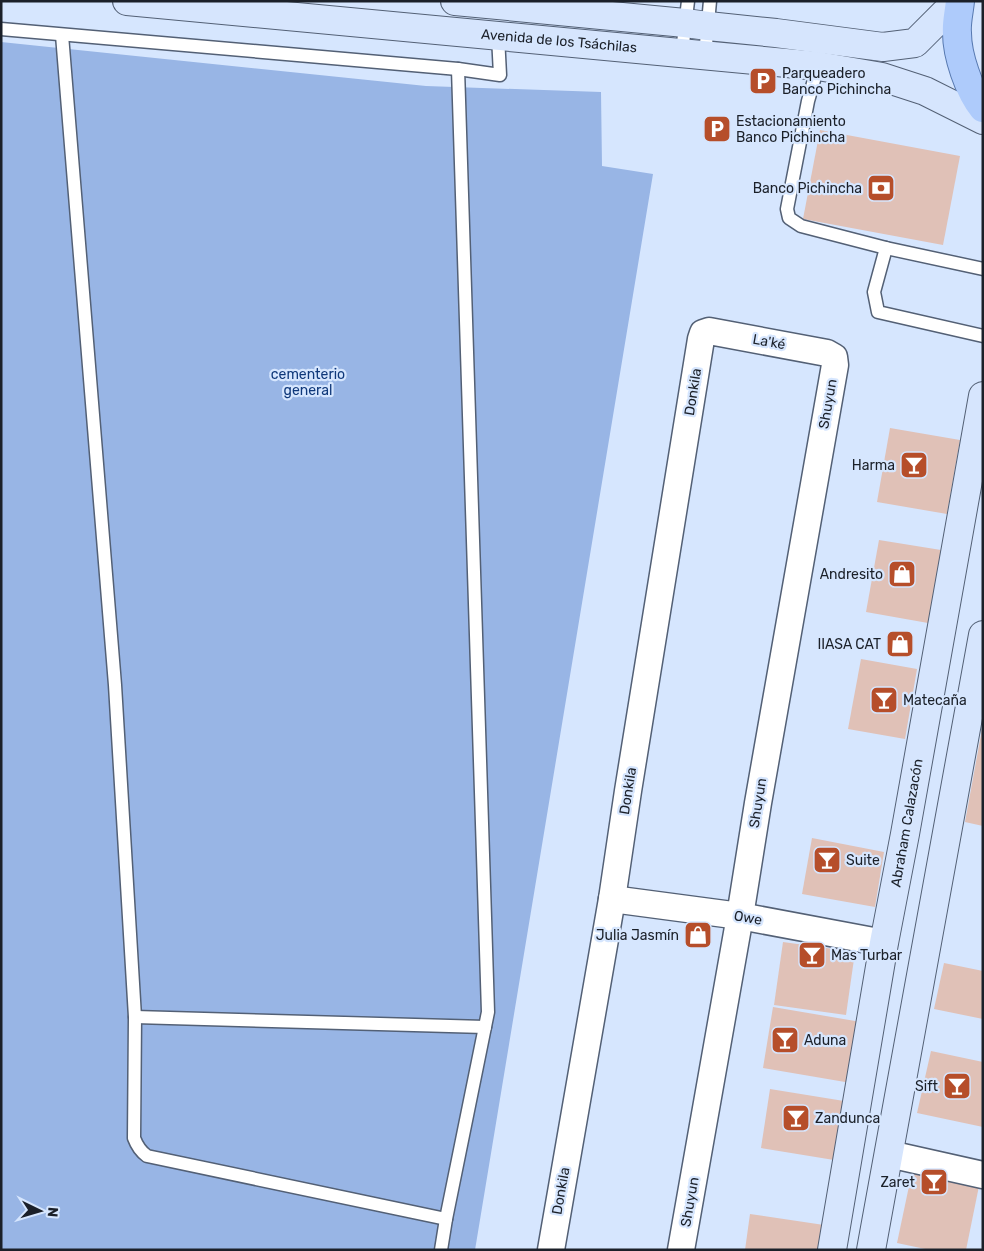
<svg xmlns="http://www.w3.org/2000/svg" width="984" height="1251" font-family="Rubik,sans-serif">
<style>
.green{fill:#98b5e5}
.building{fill:#e0c1b7}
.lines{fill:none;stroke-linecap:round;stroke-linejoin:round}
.lane-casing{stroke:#536075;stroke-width:15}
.street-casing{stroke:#536075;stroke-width:29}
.secondary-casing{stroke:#536075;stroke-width:30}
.primary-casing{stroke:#5779b0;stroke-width:30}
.lane{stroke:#fff;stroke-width:12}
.street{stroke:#fff;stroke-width:26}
.secondary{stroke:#d6e5fd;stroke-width:28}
.primary{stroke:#aecbfb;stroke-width:28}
.labels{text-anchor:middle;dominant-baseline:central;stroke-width:4.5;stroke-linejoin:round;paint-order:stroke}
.street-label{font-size:14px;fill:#1b2029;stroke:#d6e6fe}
.poi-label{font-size:14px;fill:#1b2029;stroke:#d6e6fe;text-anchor:start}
.park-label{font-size:14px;fill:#0f387a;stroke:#d6e6fe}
</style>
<rect width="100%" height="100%" fill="#d6e6fe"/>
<path class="green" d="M 1,42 L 426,86 L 601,92 L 602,166 L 653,174 L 475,1250 L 1,1250 Z"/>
<g class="building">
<path d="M 820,130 L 960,156 L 943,245 L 803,219 Z"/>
<path d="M 890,428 L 960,440 L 947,514 L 877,502 Z"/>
<path d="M 879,540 L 941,550 L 928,623 L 866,612 Z"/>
<path d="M 861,659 L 917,669 L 905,739 L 848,729 Z"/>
<path d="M 982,729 L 983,729 L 983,826 L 965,822 Z"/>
<path d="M 812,838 L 884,852 L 875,907 L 802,894 Z"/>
<path d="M 783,942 L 855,952 L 846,1015 L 774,1005 Z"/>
<path d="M 944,963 L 983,971 L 983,1019 L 934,1009 Z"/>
<path d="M 773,1007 L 861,1022 L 851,1083 L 763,1068 Z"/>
<path d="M 931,1051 L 983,1062 L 983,1127 L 917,1113 Z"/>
<path d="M 770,1089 L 844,1101 L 834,1160 L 761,1148 Z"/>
<path d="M 912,1172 L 979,1186 L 966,1250 L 930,1250 L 897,1243 Z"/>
<path d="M 750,1214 L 824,1225 L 820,1250 L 745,1250 Z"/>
</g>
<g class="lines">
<defs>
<g id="lane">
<path d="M 1,29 L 458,69 L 500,75 L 498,36"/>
<path d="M 62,35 L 115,685 L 135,1017 L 134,1138 C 137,1146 140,1151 147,1156 L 446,1219"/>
<path d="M 682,52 L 688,1"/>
<path d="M 705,55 L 710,1"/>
<path d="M 818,66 L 808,101 L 787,209 L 789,218 L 801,226 L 886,248 L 983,269"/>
<path d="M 886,248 L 874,292 L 878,312 L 983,336"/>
<path d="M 135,1017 L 485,1027"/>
<path d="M 441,1250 L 446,1219 L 488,1012 L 458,69"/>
</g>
<g id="street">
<path d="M 612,899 L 740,916 L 884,943"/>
<path d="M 889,1154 L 983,1175"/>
<path d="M 551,1250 L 612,899 L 628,791 L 701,339 L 703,333 L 709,331 L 827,353 L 834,357 L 835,365 L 758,803 L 740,916 L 681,1250"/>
</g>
<g id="secondary">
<path d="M 127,1 L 818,66 L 882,77 L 925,91 L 983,120"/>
<path d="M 455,1 L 685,23 L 708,26 L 776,33 L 883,47 L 915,43 L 957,1"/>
<path d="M 832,1250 L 884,943 L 905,834 L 983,396"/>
<path d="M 871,1250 L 983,635"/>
</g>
<path id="primary" d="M 960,1 C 959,12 956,23 957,33 C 957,55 969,91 983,108"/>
</defs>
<use href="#lane" class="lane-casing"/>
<use href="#street" class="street-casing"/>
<use href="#secondary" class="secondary-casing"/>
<use href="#primary" class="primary-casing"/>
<use href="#lane" class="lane"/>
<use href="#street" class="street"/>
<use href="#secondary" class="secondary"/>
<use href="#primary" class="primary"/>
</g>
<defs>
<symbol id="parking-square" viewBox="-11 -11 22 22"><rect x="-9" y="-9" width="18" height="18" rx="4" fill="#b64e2a" stroke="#d6e6fe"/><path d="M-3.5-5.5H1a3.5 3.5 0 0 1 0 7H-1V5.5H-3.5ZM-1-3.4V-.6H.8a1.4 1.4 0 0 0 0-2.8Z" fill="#fff"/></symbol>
<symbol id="bank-square" viewBox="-11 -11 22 22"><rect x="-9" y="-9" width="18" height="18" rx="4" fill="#b64e2a" stroke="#d6e6fe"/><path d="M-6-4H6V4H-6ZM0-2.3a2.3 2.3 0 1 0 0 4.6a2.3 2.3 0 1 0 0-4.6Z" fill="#fff"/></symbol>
<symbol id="bar-square" viewBox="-11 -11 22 22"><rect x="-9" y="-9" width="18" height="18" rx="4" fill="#b64e2a" stroke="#d6e6fe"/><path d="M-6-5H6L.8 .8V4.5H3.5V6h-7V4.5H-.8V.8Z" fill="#fff"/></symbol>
<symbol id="shop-square" viewBox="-11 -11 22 22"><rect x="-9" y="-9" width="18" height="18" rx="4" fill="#b64e2a" stroke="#d6e6fe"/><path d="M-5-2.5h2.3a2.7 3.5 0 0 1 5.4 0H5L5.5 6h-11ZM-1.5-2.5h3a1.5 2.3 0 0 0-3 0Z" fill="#fff"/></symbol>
</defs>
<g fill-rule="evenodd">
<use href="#parking-square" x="747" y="65" width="32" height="32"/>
<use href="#parking-square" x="701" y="113" width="32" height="32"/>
<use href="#bank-square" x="865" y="172" width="32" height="32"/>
<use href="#bar-square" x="898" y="449" width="32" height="32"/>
<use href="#shop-square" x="886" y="558" width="32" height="32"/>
<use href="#shop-square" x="884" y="628" width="32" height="32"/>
<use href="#bar-square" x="868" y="684" width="32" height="32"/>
<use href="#bar-square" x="811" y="844" width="32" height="32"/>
<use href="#shop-square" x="682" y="919" width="32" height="32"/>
<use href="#bar-square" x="796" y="939" width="32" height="32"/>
<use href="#bar-square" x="769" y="1024" width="32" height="32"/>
<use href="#bar-square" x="941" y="1070" width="32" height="32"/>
<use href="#bar-square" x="780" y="1102" width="32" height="32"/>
<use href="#bar-square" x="918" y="1166" width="32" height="32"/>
</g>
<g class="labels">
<g class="street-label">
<text transform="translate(559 41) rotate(5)">Avenida de los Tsáchilas</text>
<text transform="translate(769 342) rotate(10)">La'ké</text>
<text transform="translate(693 392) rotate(-81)">Donkila</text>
<text transform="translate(828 404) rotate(-80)">Shuyun</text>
<text transform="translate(628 791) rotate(-81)">Donkila</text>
<text transform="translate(758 803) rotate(-81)">Shuyun</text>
<text transform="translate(907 823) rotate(-80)">Abraham Calazacón</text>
<text transform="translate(748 918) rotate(10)">Owe</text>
<text transform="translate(561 1191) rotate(-80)">Donkila</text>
<text transform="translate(690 1202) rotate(-80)">Shuyun</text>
</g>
<g class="poi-label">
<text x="782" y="73">Parqueadero<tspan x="782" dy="16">Banco Pichincha</tspan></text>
<text x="736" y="121">Estacionamiento<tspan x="736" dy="16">Banco Pichincha</tspan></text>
<text x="862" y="188" text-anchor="end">Banco Pichincha</text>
<text x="895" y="465" text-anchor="end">Harma</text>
<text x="883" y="574" text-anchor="end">Andresito</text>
<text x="881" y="644" text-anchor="end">IIASA CAT</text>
<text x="903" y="700">Matecaña</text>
<text x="846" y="860">Suite</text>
<text x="679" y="935" text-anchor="end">Julia Jasmín</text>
<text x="831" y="955">Mas Turbar</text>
<text x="804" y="1040">Aduna</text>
<text x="938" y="1086" text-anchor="end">Sift</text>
<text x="815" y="1118">Zandunca</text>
<text x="915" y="1182" text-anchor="end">Zaret</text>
</g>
<g class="park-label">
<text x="308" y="374">cementerio<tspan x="308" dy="16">general</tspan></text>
</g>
</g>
<rect width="984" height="1251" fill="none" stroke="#1b2029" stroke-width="5"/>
<g transform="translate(40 1211) rotate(95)" stroke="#d6e6fe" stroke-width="4" paint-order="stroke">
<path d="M0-4L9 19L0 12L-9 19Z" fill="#1b2029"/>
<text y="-8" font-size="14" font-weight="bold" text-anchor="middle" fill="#1b2029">N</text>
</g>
</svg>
